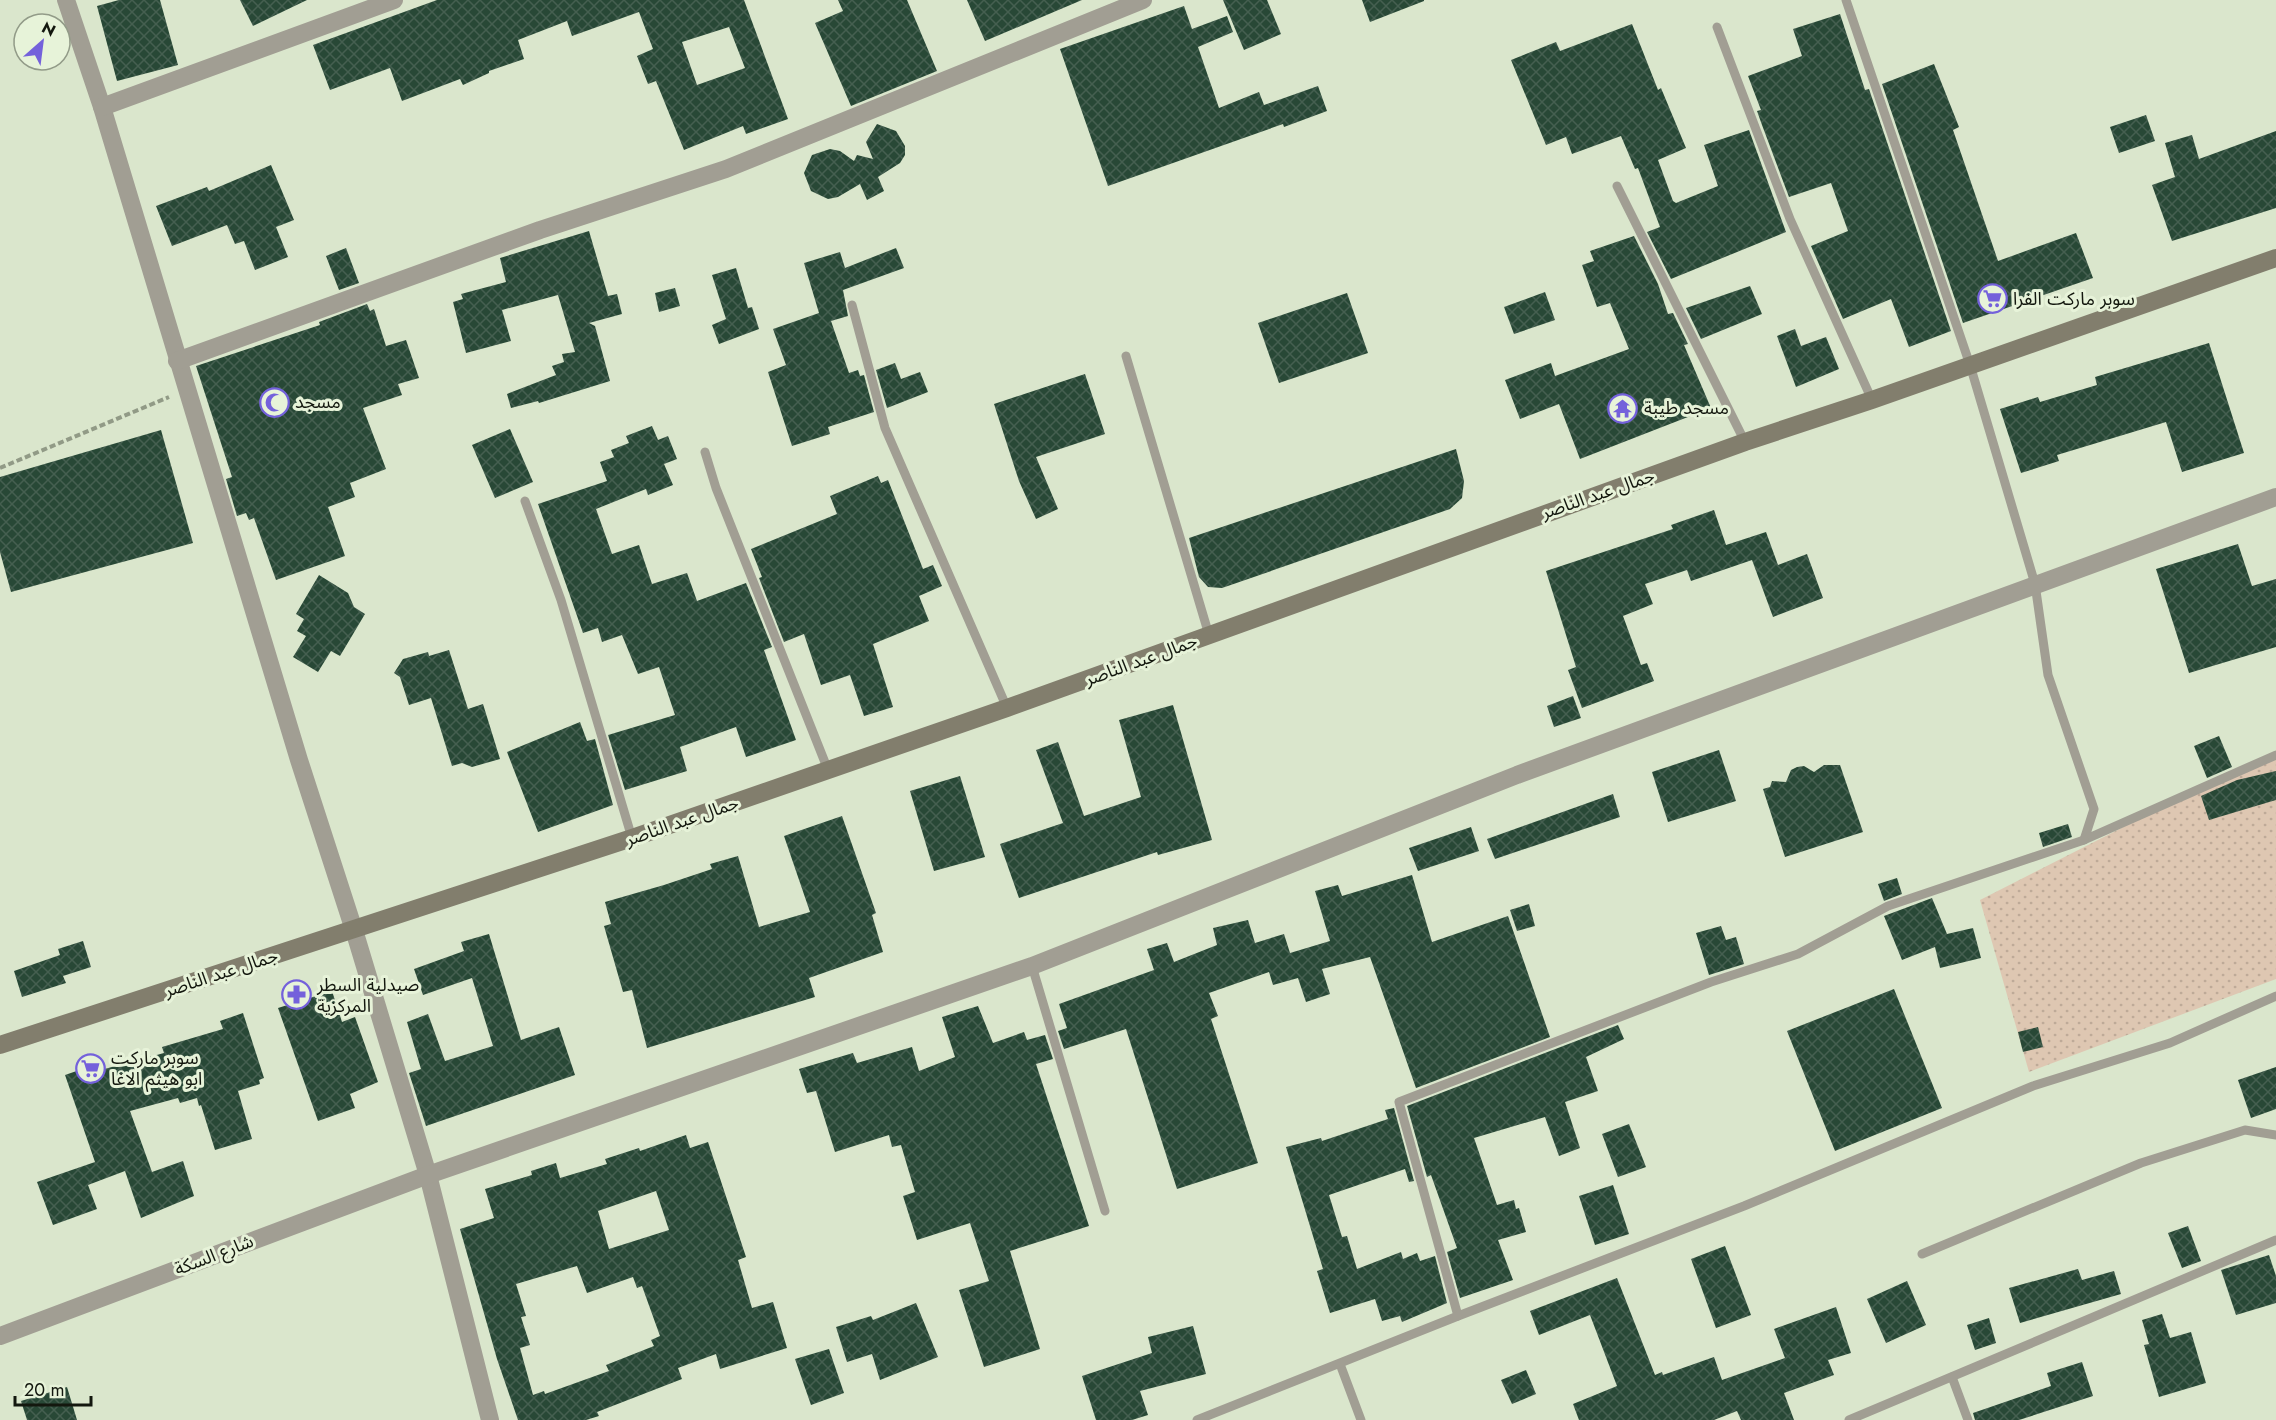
<svg xmlns="http://www.w3.org/2000/svg" width="2276" height="1420" font-family="Jost,'Noto Sans Arabic',sans-serif">
<style>
.grass{fill:url(#grass-dots)}
.building{fill:url(#building-cross-hatch);fill-rule:evenodd}
.lines{fill:none;stroke-linecap:round;stroke-linejoin:round}
.path{stroke:#919a86;stroke-width:4;stroke-dasharray:6 3;stroke-linecap:butt}
.service{stroke:#a19e93;stroke-width:9}
.minor{stroke:#a19e93;stroke-width:18}
.secondary{stroke:#827e6d;stroke-width:18}
.labels{text-anchor:middle;dominant-baseline:central;stroke-width:6;stroke-linejoin:round;paint-order:stroke}
.poi-label{font-size:18px;fill:#13170e;stroke:#e7f3d9;text-anchor:start}
.street-label{font-size:18px;fill:#13170e;stroke:#e7f3d9}
</style>
<defs>
<pattern id="grass-dots" width="8" height="8" patternUnits="userSpaceOnUse" patternTransform="scale(1.5)"><rect width="8" height="8" fill="#dec7b2"/><path d="M2 2h.1M6 6h.1" fill="none" stroke="#beaa98" stroke-width="1.8" stroke-linecap="round"/></pattern>
<pattern id="building-cross-hatch" width="8" height="8" patternUnits="userSpaceOnUse" patternTransform="scale(1.5)"><rect width="8" height="8" fill="#284836"/><path d="M0 0l8 8M0 8l8-8" fill="none" stroke="#455f50"/></pattern>
</defs>
<rect width="100%" height="100%" fill="#dae6cc"/>
<path class="grass" d="M 2276,759 L 2276,979 L 2029,1072 L 1980,900 L 2151,813 Z"/>
<g class="building">
<path d="M 119,0 L 160,0 L 178,65 L 117,81 L 97,6 Z"/>
<path d="M 240,0 L 307,0 L 253,26 Z"/>
<path d="M 437,0 L 744,0 L 788,119 L 746,134 L 743,126 L 684,150 L 656,81 L 648,84 L 637,56 L 653,49 L 639,12 L 572,36 L 567,21 L 518,40 L 524,59 L 489,71 L 489,73 L 463,85 L 460,79 L 402,101 L 390,68 L 330,90 L 313,45 ZM 729,27 L 745,68 L 697,85 L 682,42 Z"/>
<path d="M 838,0 L 907,0 L 937,71 L 851,106 L 815,23 L 843,11 Z"/>
<path d="M 967,0 L 1082,0 L 985,41 Z"/>
<path d="M 1223,0 L 1267,0 L 1281,34 L 1244,50 Z"/>
<path d="M 1362,0 L 1424,0 L 1424,1 L 1370,22 Z"/>
<path d="M 1184,6 L 1192,29 L 1227,16 L 1233,32 L 1198,47 L 1219,108 L 1259,92 L 1264,105 L 1318,86 L 1327,111 L 1284,127 L 1283,124 L 1108,186 L 1060,49 Z"/>
<path d="M 1840,14 L 1865,90 L 1869,89 L 1951,331 L 1909,347 L 1891,299 L 1843,319 L 1811,246 L 1848,231 L 1831,183 L 1789,197 L 1762,125 L 1757,111 L 1761,110 L 1748,76 L 1802,56 L 1793,29 Z"/>
<path d="M 1632,24 L 1658,90 L 1661,88 L 1686,148 L 1658,160 L 1673,201 L 1676,203 L 1718,186 L 1704,145 L 1749,130 L 1786,232 L 1671,279 L 1647,232 L 1660,227 L 1638,168 L 1635,169 L 1621,136 L 1572,154 L 1566,137 L 1546,145 L 1511,60 L 1556,42 L 1560,51 Z"/>
<path d="M 1934,64 L 1959,127 L 1953,130 L 1998,261 L 2076,233 L 2093,278 L 1963,323 L 1882,84 Z"/>
<path d="M 2146,115 L 2155,141 L 2119,153 L 2110,127 Z"/>
<path d="M 877,124 L 896,131 L 905,146 L 905,155 L 900,163 L 878,177 L 884,191 L 867,200 L 860,184 L 838,197 L 828,199 L 811,191 L 804,173 L 812,155 L 830,149 L 840,151 L 854,161 L 857,155 L 873,159 L 866,142 Z"/>
<path d="M 2276,131 L 2276,208 L 2172,241 L 2152,185 L 2175,177 L 2165,143 L 2192,135 L 2199,159 Z"/>
<path d="M 271,165 L 294,220 L 276,227 L 288,257 L 255,270 L 244,241 L 235,244 L 227,225 L 172,246 L 156,206 L 207,187 L 209,191 Z"/>
<path d="M 589,231 L 608,296 L 617,294 L 622,314 L 589,323 L 595,326 L 610,381 L 539,403 L 538,401 L 511,408 L 507,394 L 556,375 L 552,366 L 564,362 L 562,354 L 575,352 L 558,295 L 502,310 L 511,341 L 466,353 L 453,302 L 463,299 L 461,294 L 506,282 L 500,258 Z"/>
<path d="M 1634,236 L 1658,284 L 1668,314 L 1673,313 L 1688,344 L 1684,345 L 1711,408 L 1580,459 L 1559,404 L 1520,419 L 1505,380 L 1551,363 L 1555,376 L 1629,349 L 1610,303 L 1597,307 L 1582,265 L 1594,261 L 1590,251 Z"/>
<path d="M 346,248 L 359,283 L 339,290 L 326,256 Z"/>
<path d="M 896,248 L 904,268 L 843,290 L 848,316 L 831,321 L 849,373 L 858,370 L 860,376 L 864,375 L 874,412 L 828,427 L 830,434 L 792,446 L 768,372 L 786,365 L 773,329 L 819,313 L 804,263 L 840,252 L 845,268 Z"/>
<path d="M 736,268 L 748,308 L 752,307 L 759,329 L 719,344 L 712,325 L 726,319 L 712,275 Z"/>
<path d="M 1750,286 L 1762,314 L 1701,339 L 1686,308 Z"/>
<path d="M 675,288 L 680,306 L 659,312 L 655,293 Z"/>
<path d="M 1545,292 L 1555,320 L 1514,334 L 1504,307 Z"/>
<path d="M 1347,293 L 1368,353 L 1279,383 L 1258,323 Z"/>
<path d="M 367,304 L 370,311 L 374,309 L 386,346 L 406,340 L 419,378 L 398,384 L 402,395 L 363,408 L 386,469 L 350,483 L 355,497 L 328,507 L 345,556 L 276,580 L 254,518 L 249,520 L 246,513 L 237,516 L 226,479 L 232,477 L 196,366 L 320,325 L 319,322 Z"/>
<path d="M 1795,329 L 1801,346 L 1826,337 L 1839,369 L 1796,387 L 1777,336 Z"/>
<path d="M 2209,343 L 2244,453 L 2182,472 L 2166,422 L 2057,455 L 2059,461 L 2021,473 L 2000,409 L 2038,397 L 2040,402 L 2097,385 L 2095,377 Z"/>
<path d="M 895,363 L 901,379 L 920,372 L 928,392 L 887,408 L 876,370 Z"/>
<path d="M 1085,374 L 1105,434 L 1036,457 L 1058,509 L 1036,519 L 1019,481 L 994,404 Z"/>
<path d="M 652,426 L 658,440 L 668,436 L 677,459 L 664,464 L 673,485 L 648,495 L 646,489 L 596,509 L 612,554 L 639,545 L 652,584 L 687,573 L 697,601 L 746,583 L 772,647 L 764,650 L 796,740 L 746,757 L 736,727 L 680,747 L 687,771 L 625,790 L 608,735 L 675,715 L 659,667 L 638,674 L 622,635 L 602,642 L 598,628 L 583,633 L 538,504 L 607,481 L 600,462 L 614,457 L 611,450 L 629,443 L 626,436 Z"/>
<path d="M 510,429 L 533,482 L 495,498 L 472,445 Z"/>
<path d="M 161,430 L 193,543 L 11,592 L 0,552 L 0,477 Z"/>
<path d="M 1456,449 L 1464,481 L 1462,498 L 1450,509 L 1222,588 L 1208,587 L 1199,577 L 1189,538 Z"/>
<path d="M 878,476 L 881,483 L 888,480 L 923,569 L 933,565 L 942,586 L 919,596 L 929,621 L 873,644 L 893,707 L 864,716 L 850,675 L 821,685 L 804,634 L 784,642 L 759,578 L 762,577 L 751,549 L 837,514 L 830,496 Z"/>
<path d="M 1714,510 L 1726,545 L 1766,532 L 1778,565 L 1807,554 L 1823,598 L 1773,617 L 1752,560 L 1691,581 L 1687,570 L 1645,584 L 1653,604 L 1623,616 L 1641,665 L 1647,663 L 1654,681 L 1582,708 L 1568,670 L 1576,667 L 1546,571 L 1673,529 L 1671,525 Z"/>
<path d="M 2238,544 L 2252,586 L 2276,579 L 2276,647 L 2189,673 L 2156,569 Z"/>
<path d="M 319,575 L 348,593 L 354,607 L 365,614 L 340,656 L 331,651 L 318,672 L 293,657 L 306,636 L 297,631 L 304,619 L 296,614 Z"/>
<path d="M 449,650 L 468,709 L 483,704 L 500,759 L 472,767 L 462,763 L 452,766 L 431,698 L 409,705 L 400,677 L 394,673 L 403,659 L 428,652 L 429,656 Z"/>
<path d="M 1573,696 L 1581,718 L 1554,727 L 1547,706 Z"/>
<path d="M 1173,705 L 1212,840 L 1158,855 L 1157,852 L 1019,898 L 1000,844 L 1063,823 L 1036,750 L 1058,742 L 1084,816 L 1141,797 L 1119,720 Z"/>
<path d="M 580,722 L 587,741 L 595,739 L 613,805 L 538,832 L 507,752 Z"/>
<path d="M 2219,736 L 2232,767 L 2207,778 L 2194,746 Z"/>
<path d="M 1719,750 L 1736,801 L 1668,822 L 1652,772 Z"/>
<path d="M 1824,765 L 1840,765 L 1863,832 L 1785,857 L 1763,789 L 1770,787 L 1772,781 L 1786,782 L 1791,770 L 1797,767 L 1804,766 L 1814,772 Z"/>
<path d="M 2276,771 L 2276,800 L 2209,820 L 2201,796 L 2237,780 Z"/>
<path d="M 960,776 L 985,857 L 934,871 L 910,791 Z"/>
<path d="M 1613,794 L 1620,817 L 1495,859 L 1487,839 Z"/>
<path d="M 842,816 L 876,913 L 872,915 L 883,952 L 809,978 L 815,997 L 647,1048 L 632,990 L 623,992 L 604,926 L 611,924 L 605,902 L 664,885 L 712,869 L 710,864 L 738,856 L 759,927 L 810,912 L 784,836 Z"/>
<path d="M 2068,824 L 2072,837 L 2043,847 L 2039,833 Z"/>
<path d="M 1471,827 L 1479,851 L 1418,871 L 1409,848 Z"/>
<path d="M 1412,875 L 1432,942 L 1508,916 L 1550,1037 L 1416,1088 L 1370,957 L 1322,969 L 1330,994 L 1306,1002 L 1298,978 L 1273,985 L 1269,972 L 1209,993 L 1218,1016 L 1211,1019 L 1258,1163 L 1177,1189 L 1126,1029 L 1064,1049 L 1058,1031 L 1067,1028 L 1059,1004 L 1154,970 L 1147,949 L 1167,943 L 1174,962 L 1217,945 L 1213,928 L 1248,920 L 1255,943 L 1284,934 L 1290,953 L 1330,941 L 1315,891 L 1338,885 L 1342,896 Z"/>
<path d="M 1897,878 L 1902,894 L 1884,901 L 1878,884 Z"/>
<path d="M 1932,898 L 1947,934 L 1973,928 L 1981,958 L 1940,968 L 1935,947 L 1902,960 L 1884,916 Z"/>
<path d="M 1529,904 L 1535,926 L 1517,931 L 1510,910 Z"/>
<path d="M 1721,926 L 1726,940 L 1736,937 L 1744,964 L 1709,975 L 1696,933 Z"/>
<path d="M 489,934 L 521,1040 L 559,1027 L 575,1075 L 426,1126 L 409,1073 L 421,1069 L 407,1022 L 428,1014 L 445,1061 L 493,1046 L 472,978 L 423,995 L 414,969 L 464,951 L 461,942 Z"/>
<path d="M 83,941 L 91,967 L 63,976 L 66,983 L 22,997 L 14,971 L 60,955 L 58,949 Z"/>
<path d="M 1894,989 L 1942,1108 L 1835,1151 L 1787,1031 Z"/>
<path d="M 332,991 L 342,1022 L 355,1017 L 378,1082 L 350,1094 L 355,1108 L 318,1121 L 278,1008 Z"/>
<path d="M 978,1006 L 993,1043 L 1024,1032 L 1027,1040 L 1045,1035 L 1053,1059 L 1036,1064 L 1089,1226 L 1010,1251 L 1040,1349 L 984,1367 L 959,1290 L 989,1281 L 970,1223 L 917,1240 L 903,1196 L 915,1192 L 901,1145 L 892,1147 L 889,1135 L 835,1152 L 816,1091 L 807,1093 L 799,1069 L 853,1053 L 857,1063 L 912,1047 L 919,1071 L 955,1057 L 942,1017 Z"/>
<path d="M 243,1013 L 264,1078 L 259,1080 L 260,1084 L 238,1091 L 252,1139 L 215,1150 L 201,1105 L 199,1106 L 197,1098 L 180,1103 L 178,1098 L 130,1111 L 152,1172 L 183,1161 L 194,1196 L 141,1218 L 125,1171 L 88,1185 L 97,1209 L 53,1225 L 37,1182 L 95,1162 L 65,1075 L 94,1065 L 97,1071 L 164,1053 L 162,1047 L 223,1029 L 220,1021 Z"/>
<path d="M 1618,1025 L 1624,1039 L 1586,1057 L 1598,1091 L 1565,1102 L 1580,1148 L 1559,1156 L 1545,1117 L 1474,1138 L 1497,1205 L 1514,1200 L 1516,1209 L 1519,1208 L 1526,1232 L 1498,1240 L 1513,1280 L 1460,1298 L 1447,1252 L 1457,1248 L 1431,1175 L 1427,1177 L 1407,1106 Z"/>
<path d="M 2038,1027 L 2043,1047 L 2023,1052 L 2018,1032 Z"/>
<path d="M 2276,1067 L 2276,1109 L 2251,1118 L 2238,1080 Z"/>
<path d="M 1394,1108 L 1414,1181 L 1409,1182 L 1405,1169 L 1329,1195 L 1342,1237 L 1347,1236 L 1357,1269 L 1401,1252 L 1403,1259 L 1417,1253 L 1420,1261 L 1435,1256 L 1447,1303 L 1402,1322 L 1400,1316 L 1382,1321 L 1375,1299 L 1330,1313 L 1317,1271 L 1323,1269 L 1286,1147 L 1321,1138 L 1322,1141 L 1388,1119 L 1385,1110 Z"/>
<path d="M 1629,1124 L 1646,1167 L 1618,1177 L 1602,1134 Z"/>
<path d="M 686,1135 L 690,1148 L 708,1142 L 746,1257 L 738,1260 L 752,1308 L 773,1302 L 787,1348 L 720,1369 L 716,1354 L 678,1368 L 682,1379 L 597,1412 L 599,1416 L 586,1420 L 518,1420 L 497,1359 L 460,1229 L 494,1218 L 485,1189 L 532,1175 L 531,1171 L 556,1163 L 560,1178 L 607,1164 L 605,1159 L 639,1148 L 640,1151 ZM 656,1191 L 669,1230 L 609,1249 L 598,1211 ZM 577,1266 L 587,1293 L 633,1277 L 637,1288 L 642,1286 L 660,1336 L 651,1340 L 654,1346 L 606,1365 L 609,1371 L 545,1394 L 544,1391 L 533,1395 L 520,1348 L 530,1345 L 521,1317 L 526,1316 L 516,1284 Z"/>
<path d="M 1613,1185 L 1629,1234 L 1595,1245 L 1579,1196 Z"/>
<path d="M 2188,1226 L 2201,1261 L 2182,1268 L 2168,1233 Z"/>
<path d="M 1725,1246 L 1751,1315 L 1716,1328 L 1691,1259 Z"/>
<path d="M 2269,1255 L 2276,1276 L 2276,1303 L 2236,1315 L 2221,1270 Z"/>
<path d="M 2078,1269 L 2082,1280 L 2114,1271 L 2121,1294 L 2020,1323 L 2009,1288 Z"/>
<path d="M 1617,1278 L 1655,1375 L 1662,1372 L 1663,1375 L 1714,1357 L 1722,1380 L 1785,1358 L 1774,1329 L 1836,1307 L 1851,1353 L 1828,1360 L 1834,1375 L 1784,1393 L 1794,1420 L 1741,1420 L 1737,1411 L 1714,1420 L 1579,1420 L 1573,1404 L 1617,1386 L 1590,1315 L 1539,1335 L 1530,1311 Z"/>
<path d="M 1907,1281 L 1926,1325 L 1886,1343 L 1867,1299 Z"/>
<path d="M 916,1303 L 938,1357 L 880,1380 L 872,1354 L 847,1362 L 836,1327 L 871,1316 L 873,1320 Z"/>
<path d="M 2162,1314 L 2170,1338 L 2191,1332 L 2206,1383 L 2159,1397 L 2144,1345 L 2149,1344 L 2142,1320 Z"/>
<path d="M 1989,1318 L 1996,1343 L 1975,1350 L 1967,1325 Z"/>
<path d="M 1193,1326 L 1206,1374 L 1140,1391 L 1148,1415 L 1132,1420 L 1096,1420 L 1082,1376 L 1152,1353 L 1148,1337 Z"/>
<path d="M 829,1349 L 844,1393 L 811,1405 L 795,1359 Z"/>
<path d="M 2082,1362 L 2093,1396 L 2019,1420 L 1975,1420 L 1973,1413 L 2051,1386 L 2047,1373 Z"/>
<path d="M 1526,1370 L 1536,1394 L 1512,1404 L 1501,1380 Z"/>
<path d="M 67,1387 L 77,1420 L 27,1420 L 21,1401 Z"/>
</g>
<g class="lines">
<path class="path" d="M 0,468 L 169,397"/>
<g class="service">
<path d="M 1846,0 L 1970,365 L 2035,584 L 2048,675 L 2094,809 L 2084,840 L 2276,755"/>
<path d="M 1717,27 L 1790,219 L 1872,400"/>
<path d="M 1617,186 L 1745,442"/>
<path d="M 852,305 L 885,428 L 1007,708"/>
<path d="M 1126,356 L 1209,635"/>
<path d="M 705,452 L 716,488 L 828,770"/>
<path d="M 525,501 L 561,600 L 632,838"/>
<path d="M 1032,966 L 1105,1211"/>
<path d="M 1922,1254 L 2141,1163 L 2245,1130 L 2276,1135"/>
<path d="M 1458,1316 L 1399,1102 L 1711,982 L 1798,954 L 1888,906 L 2084,840"/>
<path d="M 1340,1364 L 1361,1420"/>
<path d="M 1952,1377 L 1968,1420"/>
<path d="M 1197,1420 L 1458,1316 L 1744,1206 L 2033,1086 L 2170,1043 L 2276,996"/>
<path d="M 1849,1420 L 2276,1240"/>
</g>
<g class="minor">
<path d="M 66,0 L 102,107 L 299,760 L 354,930 L 428,1175 L 490,1420"/>
<path d="M 102,107 L 394,0"/>
<path d="M 177,361 L 540,230 L 726,169 L 1143,0"/>
<path d="M 0,1336 L 428,1175 L 1032,966 L 1517,775 L 2276,497"/>
</g>
<path class="secondary" d="M 0,1045 L 632,838 L 1007,708 L 1745,442 L 1872,400 L 2276,258"/>
</g>
<defs>
<symbol id="supermarket-ring" viewBox="-11 -11 22 22"><circle r="9.5" fill="#e7f3d9" stroke="#7461db" stroke-width="1.5"/><path d="M-6-5.5h2.5l.6 2H6L4.5 2H-2.5L-4.4-4H-6ZM-1.5 3.2a1.3 1.3 0 1 0 .1 0ZM3 3.2a1.3 1.3 0 1 0 .1 0Z" fill="#7461db"/></symbol>
<symbol id="mosque-ring" viewBox="-11 -11 22 22"><circle r="9.5" fill="#e7f3d9" stroke="#7461db" stroke-width="1.5"/><path d="M3.5-4.9A6 6 0 1 0 3.5 4.9A5 5 0 1 1 3.5-4.9Z" fill="#7461db"/></symbol>
<symbol id="temple-ring" viewBox="-11 -11 22 22"><circle r="9.5" fill="#e7f3d9" stroke="#7461db" stroke-width="1.5"/><path d="M0-6L5-2H3V0L6.5 2.5H4V6H1.5V3h-3V6H-4V2.5H-6.5L-3 0V-2H-5Z" fill="#7461db"/></symbol>
<symbol id="pharmacy-ring" viewBox="-11 -11 22 22"><circle r="9.5" fill="#e7f3d9" stroke="#7461db" stroke-width="1.5"/><path d="M-2-6h4v4h4v4h-4v4h-4v-4h-4v-4h4Z" fill="#7461db"/></symbol>
</defs>
<g fill-rule="evenodd">
<use href="#supermarket-ring" x="1976" y="282" width="33" height="33"/>
<use href="#mosque-ring" x="258" y="386" width="33" height="33"/>
<use href="#temple-ring" x="1606" y="392" width="33" height="33"/>
<use href="#pharmacy-ring" x="280" y="978" width="33" height="33"/>
<use href="#supermarket-ring" x="74" y="1052" width="33" height="33"/>
</g>
<g class="labels">
<g class="poi-label">
<text x="2013" y="299">سوبر ماركت الفرا</text>
<text x="295" y="402">مسجد</text>
<text x="1644" y="408">مسجد طيبة</text>
<text x="317" y="985">صيدلية السطر<tspan x="317" dy="21">المركزية</tspan></text>
<text x="111" y="1058">سوبر ماركت<tspan x="111" dy="21">ابو هيثم الاغا</tspan></text>
</g>
<g class="street-label">
<text transform="translate(1598 494) rotate(-19)">جمال عبد الناصر</text>
<text transform="translate(1141 660) rotate(-20)">جمال عبد الناصر</text>
<text transform="translate(682 821) rotate(-19)">جمال عبد الناصر</text>
<text transform="translate(221 973) rotate(-18)">جمال عبد الناصر</text>
<text transform="translate(214 1255) rotate(-21)">شارع السكة</text>
</g>
</g>
<g transform="translate(42 42) rotate(28)"><circle r="28" fill="#e7f3d9" stroke="#929b88" stroke-width="1.5"/>
<path d="M0-4.5L10 22L0 15L-10 22Z" fill="#7461db"/>
<text y="-9" font-size="16" font-weight="bold" text-anchor="middle" fill="#13170e">N</text>
</g>
<path d="M15 1396v9h76v-9" fill="none" stroke="#13170e" stroke-width="3"/>
<text x="24" y="1396" font-size="18" fill="#13170e" stroke="#e7f3d9" stroke-width="4.5" paint-order="stroke">20 m</text>
</svg>
